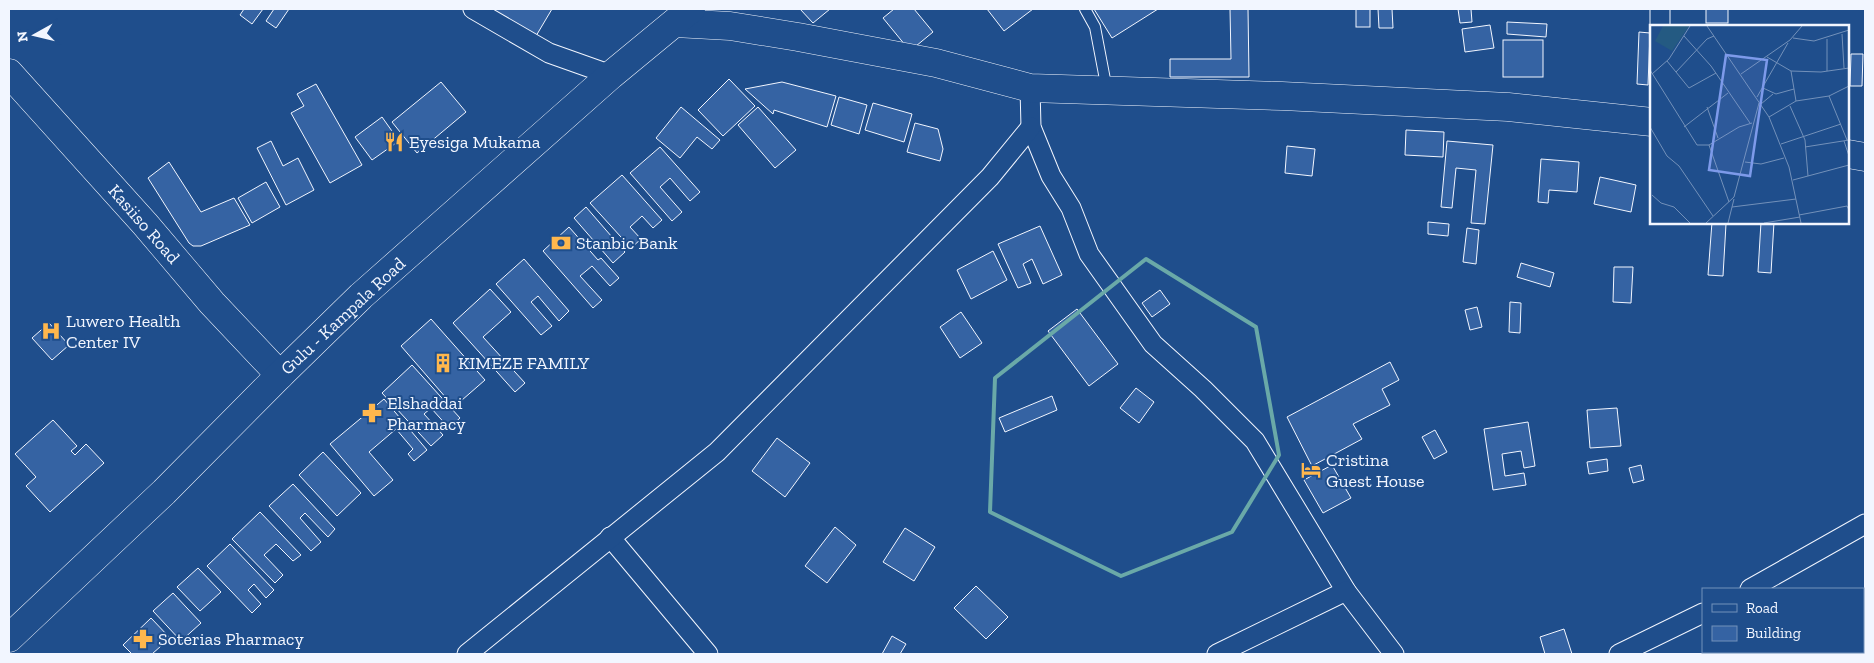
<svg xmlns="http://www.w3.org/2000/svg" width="1874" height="663" font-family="'Zilla Slab',serif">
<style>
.building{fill:#3563a3;stroke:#f2f6ff}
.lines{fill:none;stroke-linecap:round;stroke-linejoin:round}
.lane-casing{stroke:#f2f6ff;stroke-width:12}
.street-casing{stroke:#f2f6ff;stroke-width:21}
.secondary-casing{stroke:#f2f6ff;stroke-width:29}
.primary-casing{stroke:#f2f6ff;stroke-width:29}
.lane{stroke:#1f4e8c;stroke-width:10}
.street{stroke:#1f4e8c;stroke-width:19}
.secondary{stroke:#1f4e8c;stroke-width:28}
.primary{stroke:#1f4e8c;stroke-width:28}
.marked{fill:none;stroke:#6aa9a8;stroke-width:4;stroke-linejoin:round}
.labels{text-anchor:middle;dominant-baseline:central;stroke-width:4;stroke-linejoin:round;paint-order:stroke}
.poi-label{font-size:18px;fill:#f2f6ff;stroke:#1f4e8c;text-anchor:start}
.street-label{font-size:18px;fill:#f2f6ff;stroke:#1f4e8c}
.inset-road{fill:none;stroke:#7391ba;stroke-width:1}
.view{fill:#7d9aea;fill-opacity:0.15;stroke:#7d9aea;stroke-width:2.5}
.inset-edge{fill:none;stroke:#f2f6ff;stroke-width:2.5}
</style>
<rect width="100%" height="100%" fill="#1f4e8c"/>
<g class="building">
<path d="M 244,9 L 263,9 L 252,24 L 240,15 Z"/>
<path d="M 274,9 L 289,9 L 276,28 L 266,21 Z"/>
<path d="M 491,9 L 552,9 L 536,36 Z"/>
<path d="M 800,9 L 830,9 L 813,23 Z"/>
<path d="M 894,9 L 914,9 L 933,32 L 910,51 L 883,18 Z"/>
<path d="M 987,9 L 1033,9 L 1004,31 Z"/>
<path d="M 1094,9 L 1158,9 L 1112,38 Z"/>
<path d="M 1230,9 L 1248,9 L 1249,77 L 1170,77 L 1170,59 L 1231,59 Z"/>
<rect x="1356" y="9" width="14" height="18"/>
<path d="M 1378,9 L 1392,9 L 1393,28 L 1379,28 Z"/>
<path d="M 1458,9 L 1471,9 L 1472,22 L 1460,23 Z"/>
<rect x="1706" y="9" width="22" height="14"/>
<path d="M 1507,22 L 1547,24 L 1546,37 L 1507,34 Z"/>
<path d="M 1490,25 L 1494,48 L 1465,52 L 1462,29 Z"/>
<path d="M 1639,32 L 1650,33 L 1648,85 L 1637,84 Z"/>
<rect x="1503" y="40" width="40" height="37"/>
<path d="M 1851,54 L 1863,54 L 1862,86 L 1850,86 Z"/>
<path d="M 729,79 L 755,106 L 723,136 L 698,110 Z"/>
<path d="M 441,82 L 466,112 L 417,153 L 392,122 Z"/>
<path d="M 782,82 L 836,96 L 827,127 L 774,110 L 773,114 L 745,89 Z"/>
<path d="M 316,84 L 362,165 L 330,183 L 291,113 L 304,106 L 297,94 Z"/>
<path d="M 839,97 L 867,105 L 859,134 L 831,125 Z"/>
<path d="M 873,103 L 912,114 L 904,142 L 865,130 Z"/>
<path d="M 681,107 L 720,140 L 712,149 L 697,137 L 680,158 L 656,138 Z"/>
<path d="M 758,107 L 796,150 L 775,168 L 738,125 Z"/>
<path d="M 382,117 L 399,141 L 372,160 L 355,137 Z"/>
<path d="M 915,123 L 938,129 L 943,149 L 940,161 L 907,152 Z"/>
<path d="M 1406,130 L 1444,132 L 1443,157 L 1405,155 Z"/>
<path d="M 271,141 L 283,166 L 298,158 L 314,190 L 286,205 L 257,148 Z"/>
<path d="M 1447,141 L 1493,145 L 1485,224 L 1471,223 L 1476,170 L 1456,168 L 1452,208 L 1441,207 Z"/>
<path d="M 1287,146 L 1315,149 L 1312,176 L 1285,173 Z"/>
<path d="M 660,147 L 700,192 L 690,201 L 670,178 L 660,187 L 682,212 L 672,221 L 630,173 Z"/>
<path d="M 1541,159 L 1579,162 L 1577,192 L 1549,190 L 1548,203 L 1538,202 Z"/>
<path d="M 169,162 L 201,212 L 234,198 L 250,225 L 201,246 L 193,246 L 189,243 L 148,178 Z"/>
<path d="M 622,175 L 662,220 L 653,228 L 642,216 L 630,227 L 641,239 L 631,248 L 590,203 Z"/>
<path d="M 1600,177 L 1636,185 L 1631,212 L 1594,204 Z"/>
<path d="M 266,182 L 280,207 L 252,223 L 238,198 Z"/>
<path d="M 586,207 L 625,252 L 613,263 L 574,218 Z"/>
<path d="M 1428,222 L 1449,224 L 1448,236 L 1428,234 Z"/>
<path d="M 1712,222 L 1726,224 L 1723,276 L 1708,275 Z"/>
<path d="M 1761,222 L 1774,222 L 1771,273 L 1758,272 Z"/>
<path d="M 1040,226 L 1062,275 L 1043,284 L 1032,259 L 1023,264 L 1031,283 L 1018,288 L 998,244 Z"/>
<path d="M 569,227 L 598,260 L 601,258 L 619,278 L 610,286 L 592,266 L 580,276 L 602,300 L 593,308 L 543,251 Z"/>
<path d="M 1467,228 L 1479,230 L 1476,264 L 1463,262 Z"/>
<path d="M 993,251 L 1007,280 L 971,299 L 957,270 Z"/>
<path d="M 524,259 L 569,311 L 559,321 L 538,296 L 531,302 L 552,326 L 541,335 L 496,284 Z"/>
<path d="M 1521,263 L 1554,273 L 1550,287 L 1517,277 Z"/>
<path d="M 1614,267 L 1633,267 L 1631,303 L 1613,302 Z"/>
<path d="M 490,289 L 511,312 L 483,337 L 525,383 L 515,392 L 453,323 Z"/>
<path d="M 1160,290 L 1170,304 L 1152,317 L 1142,303 Z"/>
<path d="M 1510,302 L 1521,303 L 1520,333 L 1509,332 Z"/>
<path d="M 1477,307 L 1482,327 L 1470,330 L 1465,310 Z"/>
<path d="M 1077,309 L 1118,364 L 1089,386 L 1048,331 Z"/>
<path d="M 961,312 L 982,343 L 960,358 L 940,327 Z"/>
<path d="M 431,319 L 485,380 L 454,407 L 401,346 Z"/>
<path d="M 49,323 L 69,345 L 52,360 L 32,338 Z"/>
<path d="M 1390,362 L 1399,380 L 1382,389 L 1390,405 L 1353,424 L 1362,439 L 1312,466 L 1287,417 Z"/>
<path d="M 412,365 L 460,418 L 449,428 L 431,408 L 424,414 L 443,435 L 431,446 L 382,393 Z"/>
<path d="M 1136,388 L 1154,402 L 1139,423 L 1120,408 Z"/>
<path d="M 1052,396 L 1057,410 L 1005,432 L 999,418 Z"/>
<path d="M 384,399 L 427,450 L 414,461 L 408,454 L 413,449 L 396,429 L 369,452 L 393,480 L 374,496 L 330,444 Z"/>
<path d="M 1617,408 L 1621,446 L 1590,448 L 1587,410 Z"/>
<path d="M 53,420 L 77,446 L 71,451 L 75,455 L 86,444 L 104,463 L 50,512 L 26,486 L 36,477 L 15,454 Z"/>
<path d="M 1528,422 L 1535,466 L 1524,468 L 1521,451 L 1502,454 L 1505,476 L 1524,473 L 1526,485 L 1493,490 L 1484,429 Z"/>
<path d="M 1435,430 L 1447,452 L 1434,459 L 1422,437 Z"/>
<path d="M 777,438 L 810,463 L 785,497 L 752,471 Z"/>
<path d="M 323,452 L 361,493 L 337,516 L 299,475 Z"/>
<path d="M 1607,459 L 1608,471 L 1589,474 L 1587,462 Z"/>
<path d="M 1332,465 L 1351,498 L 1323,513 L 1304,480 Z"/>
<path d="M 1641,465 L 1644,480 L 1633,483 L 1629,468 Z"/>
<path d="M 293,484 L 335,529 L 328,537 L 305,513 L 300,518 L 321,542 L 311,551 L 269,506 Z"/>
<path d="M 260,512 L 301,555 L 293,561 L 276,544 L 264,555 L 283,575 L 275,583 L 232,539 Z"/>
<path d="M 835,527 L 856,545 L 827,583 L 805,566 Z"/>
<path d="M 905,528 L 935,547 L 914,581 L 883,562 Z"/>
<path d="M 230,544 L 274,590 L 266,598 L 254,584 L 248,590 L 261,604 L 252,613 L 207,566 Z"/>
<path d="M 198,568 L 221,592 L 200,611 L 177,587 Z"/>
<path d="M 976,586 L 1008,617 L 986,639 L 954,608 Z"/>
<path d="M 173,593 L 201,623 L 181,641 L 153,611 Z"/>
<path d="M 151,618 L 170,638 L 152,654 L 132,654 L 123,645 Z"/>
<path d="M 1564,629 L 1572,654 L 1545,654 L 1540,637 Z"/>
<path d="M 892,636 L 906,644 L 900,654 L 882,654 Z"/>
</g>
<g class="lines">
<defs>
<path id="lane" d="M 1085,9 L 1095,27 L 1107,90"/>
<g id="street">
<path d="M 473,9 L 549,53 L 611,75"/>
<path d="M 1660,26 L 1660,9"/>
<path d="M 1030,88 L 1031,127 L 1051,176 L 1071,208 L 1089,254 L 1153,344 L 1203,389 L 1255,441 L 1346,591 L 1394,654"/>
<path d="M 610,537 L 708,654"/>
<path d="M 1750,589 L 1865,524"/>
<path d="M 467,654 L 717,452 L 990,177 L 1031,127"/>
<path d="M 1217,654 L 1346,591"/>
<path d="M 1619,654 L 1703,613"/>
</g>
<g id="secondary">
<path d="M 675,23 L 730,26 L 798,37 L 936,63 L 1030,88 L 1282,96 L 1508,107 L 1652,122"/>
<path d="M 9,73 L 145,224 L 212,303 L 280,375"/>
<path d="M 1848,154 L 1865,157"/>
</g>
<path id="primary" d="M 9,638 L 164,492 L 280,375 L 361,296 L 611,75 L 691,9"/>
</defs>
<use href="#lane" class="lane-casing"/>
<use href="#street" class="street-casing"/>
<use href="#secondary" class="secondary-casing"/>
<use href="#primary" class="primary-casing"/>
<use href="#lane" class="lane"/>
<use href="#street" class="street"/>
<use href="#secondary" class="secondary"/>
<use href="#primary" class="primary"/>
</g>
<path class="marked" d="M 1146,259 L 1256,327 L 1279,455 L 1232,532 L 1121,576 L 990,512 L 995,378 Z"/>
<defs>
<symbol id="restaurant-bare" viewBox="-9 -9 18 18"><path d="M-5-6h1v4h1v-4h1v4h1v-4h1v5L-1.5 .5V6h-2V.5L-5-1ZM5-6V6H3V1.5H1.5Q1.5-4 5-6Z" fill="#ffb74d" stroke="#1f4e8c" stroke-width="2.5" paint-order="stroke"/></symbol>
<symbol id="bank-bare" viewBox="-9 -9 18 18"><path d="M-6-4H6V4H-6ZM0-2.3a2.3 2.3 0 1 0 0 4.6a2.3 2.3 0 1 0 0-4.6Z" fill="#ffb74d" stroke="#1f4e8c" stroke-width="2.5" paint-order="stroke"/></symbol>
<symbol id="hospital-bare" viewBox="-9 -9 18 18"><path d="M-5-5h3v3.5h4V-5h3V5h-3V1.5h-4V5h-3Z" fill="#ffb74d" stroke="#1f4e8c" stroke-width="2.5" paint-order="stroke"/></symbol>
<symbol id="building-bare" viewBox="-9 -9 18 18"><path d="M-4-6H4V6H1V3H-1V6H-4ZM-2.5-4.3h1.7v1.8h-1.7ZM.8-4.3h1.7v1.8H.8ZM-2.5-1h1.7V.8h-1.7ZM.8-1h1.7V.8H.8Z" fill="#ffb74d" stroke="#1f4e8c" stroke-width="2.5" paint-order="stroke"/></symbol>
<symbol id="pharmacy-bare" viewBox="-9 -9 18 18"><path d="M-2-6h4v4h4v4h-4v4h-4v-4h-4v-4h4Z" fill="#ffb74d" stroke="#1f4e8c" stroke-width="2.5" paint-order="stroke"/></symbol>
<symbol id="hotel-bare" viewBox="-9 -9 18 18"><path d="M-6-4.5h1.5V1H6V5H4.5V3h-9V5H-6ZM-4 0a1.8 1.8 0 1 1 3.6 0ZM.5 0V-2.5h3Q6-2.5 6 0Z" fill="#ffb74d" stroke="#1f4e8c" stroke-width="2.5" paint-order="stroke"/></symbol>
</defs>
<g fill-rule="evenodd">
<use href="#restaurant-bare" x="380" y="128" width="28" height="28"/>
<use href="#bank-bare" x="547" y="229" width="28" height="28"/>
<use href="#hospital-bare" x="37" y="317" width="28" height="28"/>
<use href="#building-bare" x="429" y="349" width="28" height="28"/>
<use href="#pharmacy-bare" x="358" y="399" width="28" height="28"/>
<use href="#hotel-bare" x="1297" y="456" width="28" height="28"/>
<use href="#pharmacy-bare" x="129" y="625" width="28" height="28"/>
</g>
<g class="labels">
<g class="poi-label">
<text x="409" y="142">Eyesiga Mukama</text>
<text x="576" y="243">Stanbic Bank</text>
<text x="66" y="321">Luwero Health<tspan x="66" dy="21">Center IV</tspan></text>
<text x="458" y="363">KIMEZE FAMILY</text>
<text x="387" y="403">Elshaddai<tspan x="387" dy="21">Pharmacy</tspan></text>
<text x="1326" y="460">Cristina<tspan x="1326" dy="21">Guest House</tspan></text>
<text x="158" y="639">Soterias Pharmacy</text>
</g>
<g class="street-label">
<text transform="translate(144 224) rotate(49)">Kasiiso Road</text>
<text transform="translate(343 316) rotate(-43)">Gulu - Kampala Road</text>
</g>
</g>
<g transform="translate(1650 25)">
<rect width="199" height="199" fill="#1f4e8c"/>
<path d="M 13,1 L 39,1 L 22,26 L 5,16 Z" fill="#245a82"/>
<path class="inset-road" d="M 57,1 L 119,92 L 139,142 L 151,198M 192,9 L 194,43M 34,11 L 61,41 L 100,98M 143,13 L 164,16 L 199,5M 177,14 L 177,46M 117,32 L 141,46 L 171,47 L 199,43M 17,36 L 39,63 L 66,48M 0,45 L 47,120 L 59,120 L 89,102 L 102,98M 141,46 L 146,76M 26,47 L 57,14 L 64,11M 2,49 L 19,34 L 40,1M 91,49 L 140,15 L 152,1M 113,63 L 126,69 L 144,64M 179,71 L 197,115M 107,72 L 138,18M 111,79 L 123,69M 140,81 L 155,115 L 158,151M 57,82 L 68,113M 119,92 L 146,76 L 179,71 L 199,61M 0,102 L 17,131 L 29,141 L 63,191M 34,102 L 78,68M 194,116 L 199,131M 131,119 L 191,99M 59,120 L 79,177M 155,122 L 199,115M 95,137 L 111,139 L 134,133M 143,155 L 199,140M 2,170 L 11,178 L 24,182 L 40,198M 82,182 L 146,174M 149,190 L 197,181 L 199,185M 56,198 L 84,172 L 109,78M 78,198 L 84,174M 114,198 L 150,192"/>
<path class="view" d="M 76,30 L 117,35 L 100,151 L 59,145 Z"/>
<rect width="199" height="199" class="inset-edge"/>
</g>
<rect width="1874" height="663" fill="none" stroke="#f2f6ff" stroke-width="20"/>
<rect x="1702" y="588" width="162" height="65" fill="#1f4e8c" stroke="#7391ba"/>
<rect x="1712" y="604" width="25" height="8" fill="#1f4e8c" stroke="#7391ba"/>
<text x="1746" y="613" font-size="15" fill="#f2f6ff">Road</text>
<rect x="1712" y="626" width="25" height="15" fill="#3563a3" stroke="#7391ba"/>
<text x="1746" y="638" font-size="15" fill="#f2f6ff">Building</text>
<g transform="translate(35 35) rotate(262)" stroke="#1f4e8c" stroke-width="4" paint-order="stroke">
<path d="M0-4L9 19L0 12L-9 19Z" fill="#f2f6ff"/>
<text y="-8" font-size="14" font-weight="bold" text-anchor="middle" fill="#f2f6ff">N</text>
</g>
</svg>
